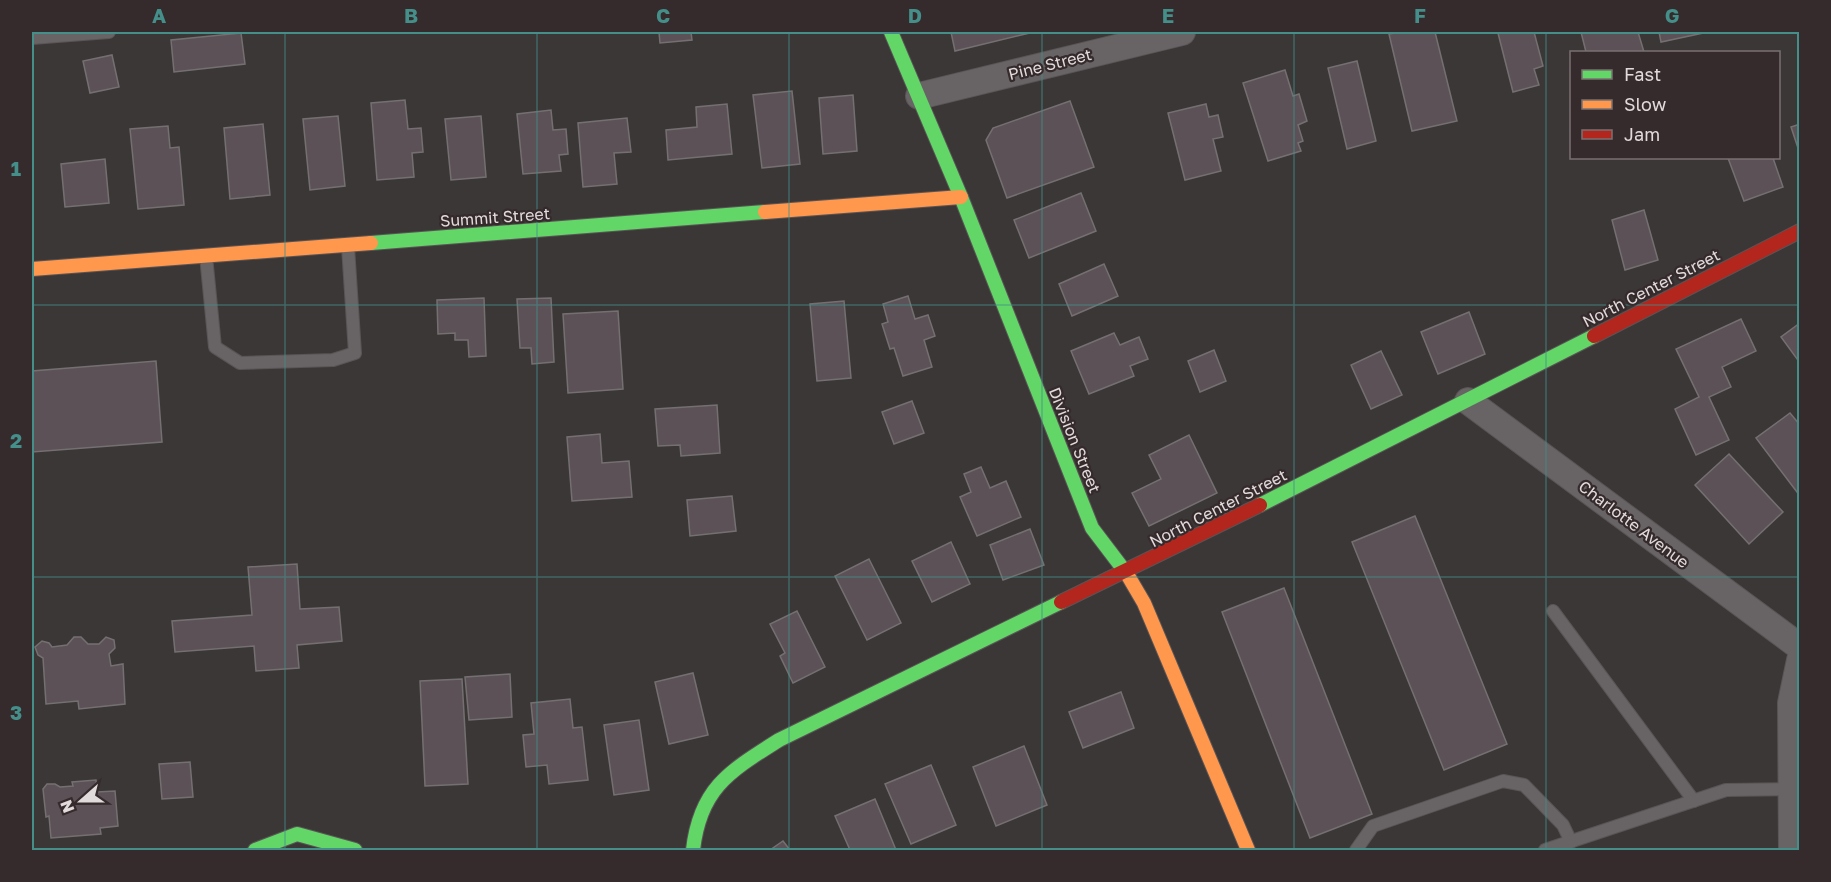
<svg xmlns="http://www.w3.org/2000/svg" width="1831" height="882" font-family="'Golos Text',sans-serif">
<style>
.building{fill:#5c5157;stroke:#747071;stroke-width:1.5}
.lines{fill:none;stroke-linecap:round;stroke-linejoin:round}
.lane-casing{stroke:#595455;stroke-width:14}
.street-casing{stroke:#595455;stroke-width:28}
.fast-casing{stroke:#595455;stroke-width:16}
.slow-casing{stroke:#595455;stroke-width:16}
.jam-casing{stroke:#595455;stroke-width:16}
.lane{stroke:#686465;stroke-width:12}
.street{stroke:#686465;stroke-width:26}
.fast{stroke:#63d668;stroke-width:14}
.slow{stroke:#ff974d;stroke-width:14}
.jam{stroke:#b3261e;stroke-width:14}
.grid{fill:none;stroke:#448f8a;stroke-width:1.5;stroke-opacity:0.55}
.labels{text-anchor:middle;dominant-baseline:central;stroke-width:4.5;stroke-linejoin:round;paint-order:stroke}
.street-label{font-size:16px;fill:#e2dbdc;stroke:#352a2c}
.neatline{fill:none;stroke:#448f8a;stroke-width:2}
.grid-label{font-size:20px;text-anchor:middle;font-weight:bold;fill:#448f8a}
</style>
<rect width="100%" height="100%" fill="#3c3737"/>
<g class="building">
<path d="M 659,32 L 691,32 L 692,40 L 660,43 Z"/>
<path d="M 951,32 L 1034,32 L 955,51 Z"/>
<path d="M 1400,32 L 1435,32 L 1457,121 L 1412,131 L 1389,34 Z"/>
<path d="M 1504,32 L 1534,32 L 1543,66 L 1534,69 L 1539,85 L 1513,92 L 1498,33 Z"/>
<path d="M 1581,32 L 1638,32 L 1644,52 L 1586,52 Z"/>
<path d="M 1659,32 L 1708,32 L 1661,42 Z"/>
<path d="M 241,33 L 245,64 L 174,72 L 171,40 Z"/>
<path d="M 112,55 L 119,87 L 90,93 L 83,61 Z"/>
<path d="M 1357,61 L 1376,141 L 1347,149 L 1328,68 Z"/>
<path d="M 1285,70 L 1293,96 L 1299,94 L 1307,121 L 1298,125 L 1303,141 L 1298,143 L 1301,151 L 1268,161 L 1243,83 Z"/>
<path d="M 792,91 L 800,164 L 762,168 L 753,95 Z"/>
<path d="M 853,95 L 857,151 L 823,154 L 819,98 Z"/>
<path d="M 405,100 L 408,129 L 421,128 L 423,152 L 412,153 L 414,177 L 377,180 L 371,103 Z"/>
<path d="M 1070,101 L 1094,167 L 1007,198 L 986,140 L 993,128 Z"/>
<path d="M 727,104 L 732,154 L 668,160 L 666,130 L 697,127 L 696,107 Z"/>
<path d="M 1206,104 L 1209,117 L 1218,115 L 1223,137 L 1213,139 L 1221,171 L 1185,180 L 1168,113 Z"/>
<path d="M 551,110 L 553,130 L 566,129 L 568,154 L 559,155 L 561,171 L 523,174 L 517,114 Z"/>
<path d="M 338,116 L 345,186 L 310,190 L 303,119 Z"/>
<path d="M 481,116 L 486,177 L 451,180 L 445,119 Z"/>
<path d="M 627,118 L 631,152 L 614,153 L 617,184 L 583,187 L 578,123 Z"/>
<path d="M 263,124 L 270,195 L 230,199 L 224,128 Z"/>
<path d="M 1800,124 L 1800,150 L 1799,151 L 1791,127 Z"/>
<path d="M 168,126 L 170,148 L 179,147 L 184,205 L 138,209 L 130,129 Z"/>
<path d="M 1728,158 L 1773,158 L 1783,187 L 1744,201 Z"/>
<path d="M 105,159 L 109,203 L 65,207 L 61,164 Z"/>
<path d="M 1081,193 L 1096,231 L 1029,258 L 1014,220 Z"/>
<path d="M 1644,210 L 1658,260 L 1625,270 L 1612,220 Z"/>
<path d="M 1104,264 L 1118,296 L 1072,316 L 1059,284 Z"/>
<path d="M 908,296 L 915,319 L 928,315 L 935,336 L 924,340 L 932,367 L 903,376 L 894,348 L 890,349 L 882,324 L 888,322 L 883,304 Z"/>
<path d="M 484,298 L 486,356 L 469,357 L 468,340 L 455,340 L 455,333 L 438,334 L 437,300 Z"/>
<path d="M 551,298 L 554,362 L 532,364 L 531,348 L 520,348 L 517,299 Z"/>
<path d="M 844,301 L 851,378 L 817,381 L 810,304 Z"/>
<path d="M 618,311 L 623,389 L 568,393 L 563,314 Z"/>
<path d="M 1469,312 L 1485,354 L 1438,374 L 1421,332 Z"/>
<path d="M 1741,319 L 1756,351 L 1722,367 L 1731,387 L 1709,397 L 1729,440 L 1696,455 L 1675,409 L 1699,397 L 1676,349 Z"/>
<path d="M 1800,323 L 1800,363 L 1781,337 Z"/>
<path d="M 1114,333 L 1120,345 L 1139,337 L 1148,359 L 1130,366 L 1134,376 L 1089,394 L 1071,351 Z"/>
<path d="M 1214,350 L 1226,381 L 1200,392 L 1188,361 Z"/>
<path d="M 1381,351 L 1402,395 L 1371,409 L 1351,365 Z"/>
<path d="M 156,361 L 162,442 L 32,452 L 32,371 Z"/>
<path d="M 912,401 L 924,433 L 894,444 L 882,412 Z"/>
<path d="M 717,405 L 720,453 L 681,456 L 680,445 L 658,446 L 655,409 Z"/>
<path d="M 1790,413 L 1800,425 L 1800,496 L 1756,438 Z"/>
<path d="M 600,434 L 602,463 L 629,461 L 632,497 L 572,501 L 567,437 Z"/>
<path d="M 1189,435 L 1217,493 L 1149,526 L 1132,493 L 1161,479 L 1149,455 Z"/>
<path d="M 1729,454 L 1783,512 L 1749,544 L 1695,485 Z"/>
<path d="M 981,467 L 990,488 L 1006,481 L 1021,517 L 977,536 L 960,497 L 971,492 L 964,474 Z"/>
<path d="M 732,496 L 736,531 L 690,536 L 687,500 Z"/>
<path d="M 1415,516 L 1507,744 L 1444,770 L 1352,542 Z"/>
<path d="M 1030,529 L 1044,565 L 1003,580 L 990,545 Z"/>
<path d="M 951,542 L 970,584 L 932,602 L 912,561 Z"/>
<path d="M 869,559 L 901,623 L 867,640 L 835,576 Z"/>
<path d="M 297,564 L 300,609 L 339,607 L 342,641 L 297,645 L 299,668 L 256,671 L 254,646 L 175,652 L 172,621 L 252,615 L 248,567 Z"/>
<path d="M 1284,588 L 1372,814 L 1310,838 L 1222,612 Z"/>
<path d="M 797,611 L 825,667 L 793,683 L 780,656 L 785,653 L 770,624 Z"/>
<path d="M 74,637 L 81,637 L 88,644 L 99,644 L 106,637 L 114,640 L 115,648 L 109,654 L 111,666 L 123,664 L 125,704 L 79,709 L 78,701 L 46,704 L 43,658 L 38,655 L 35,647 L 42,641 L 49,643 L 52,647 L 67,645 Z"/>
<path d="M 693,673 L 708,735 L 669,744 L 655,682 Z"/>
<path d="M 510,674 L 512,717 L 469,720 L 465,677 Z"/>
<path d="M 462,679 L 468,784 L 425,786 L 420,681 Z"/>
<path d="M 1121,692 L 1134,728 L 1083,748 L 1069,712 Z"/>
<path d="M 570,699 L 573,728 L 582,727 L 588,780 L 549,784 L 547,765 L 526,767 L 523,735 L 534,734 L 531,703 Z"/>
<path d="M 639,720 L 649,790 L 614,795 L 604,725 Z"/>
<path d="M 1024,746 L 1047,805 L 996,826 L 973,767 Z"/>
<path d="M 190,762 L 193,797 L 162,799 L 159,764 Z"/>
<path d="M 931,765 L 956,825 L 911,844 L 885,784 Z"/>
<path d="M 96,780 L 97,792 L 115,791 L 118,826 L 100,828 L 101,834 L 51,838 L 49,816 L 46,817 L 43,789 L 47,784 L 55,784 L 60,787 L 73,786 L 72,782 Z"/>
<path d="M 875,799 L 896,850 L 850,850 L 835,816 Z"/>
<path d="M 783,841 L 790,850 L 770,850 Z"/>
</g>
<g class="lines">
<defs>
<g id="lane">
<path d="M 32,38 L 109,32"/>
<path d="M 206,256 L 215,347 L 240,363 L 333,360 L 355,353 L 348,247"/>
<path d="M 1553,611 L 1694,801"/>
<path d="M 1356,850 L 1373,826 L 1503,781 L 1524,785 L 1563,825 L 1571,842"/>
<path d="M 1545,850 L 1726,790 L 1791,789"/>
</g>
<g id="street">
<path d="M 919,96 L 1182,32"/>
<path d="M 1468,401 L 1800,647"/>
<path d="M 1792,850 L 1791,703 L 1800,660"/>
</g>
<g id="fast">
<path d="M 891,32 L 961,197 L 1092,528 L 1127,574"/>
<path d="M 371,243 L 765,212"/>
<path d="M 1260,505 L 1594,336"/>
<path d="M 255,850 L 297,834 L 355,850"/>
<path d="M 693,850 C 700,788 730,771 779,740 L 1061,602"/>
</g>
<g id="slow">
<path d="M 765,212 L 961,197"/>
<path d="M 32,269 L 371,243"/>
<path d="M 1127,574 L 1144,603 L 1248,850"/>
</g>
<g id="jam">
<path d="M 1594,336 L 1800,231"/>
<path d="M 1061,602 L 1260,505"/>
</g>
</defs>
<use href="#lane" class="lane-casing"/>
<use href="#street" class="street-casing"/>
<use href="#fast" class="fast-casing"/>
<use href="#slow" class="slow-casing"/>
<use href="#jam" class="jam-casing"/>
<use href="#lane" class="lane"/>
<use href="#street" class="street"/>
<use href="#fast" class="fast"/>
<use href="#slow" class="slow"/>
<use href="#jam" class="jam"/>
</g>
<path class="grid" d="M 285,32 L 285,850M 537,32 L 537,850M 789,32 L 789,850M 1042,32 L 1042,850M 1294,32 L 1294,850M 1546,32 L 1546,850M 32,305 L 1800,305M 32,577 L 1800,577"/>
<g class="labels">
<g class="street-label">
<text transform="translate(1050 64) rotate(-14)">Pine Street</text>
<text transform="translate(495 217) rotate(-4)">Summit Street</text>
<text transform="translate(1651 288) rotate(-27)">North Center Street</text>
<text transform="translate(1075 440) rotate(68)">Division Street</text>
<text transform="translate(1218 508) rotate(-27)">North Center Street</text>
<text transform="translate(1634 524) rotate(37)">Charlotte Avenue</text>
</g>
</g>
<rect width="1831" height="882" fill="none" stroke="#352a2c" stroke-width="66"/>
<rect x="1570" y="51" width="210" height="108" fill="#352a2c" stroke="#7a7172" stroke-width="1.5"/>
<rect x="1582" y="70" width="30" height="9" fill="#63d668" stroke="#7a7172" stroke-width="1.5"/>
<text x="1624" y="81" font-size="18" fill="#e2dbdc">Fast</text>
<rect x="1582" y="100" width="30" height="9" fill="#ff974d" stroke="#7a7172" stroke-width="1.5"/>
<text x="1624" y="111" font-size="18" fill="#e2dbdc">Slow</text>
<rect x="1582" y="130" width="30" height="9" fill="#b3261e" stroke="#7a7172" stroke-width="1.5"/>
<text x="1624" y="141" font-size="18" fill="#e2dbdc">Jam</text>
<g transform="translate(81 801) rotate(249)" stroke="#352a2c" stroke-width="4.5" paint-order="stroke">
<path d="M0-4.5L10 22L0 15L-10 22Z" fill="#e2dbdc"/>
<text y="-9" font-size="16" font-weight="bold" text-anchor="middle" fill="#e2dbdc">N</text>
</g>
<rect x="33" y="33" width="1765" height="816" class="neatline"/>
<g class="grid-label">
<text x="159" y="23">A</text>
<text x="411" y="23">B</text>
<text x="663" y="23">C</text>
<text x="915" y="23">D</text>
<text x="1168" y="23">E</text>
<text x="1420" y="23">F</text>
<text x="1672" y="23">G</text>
<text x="16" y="176">1</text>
<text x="16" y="448">2</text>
<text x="16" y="720">3</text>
</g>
</svg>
